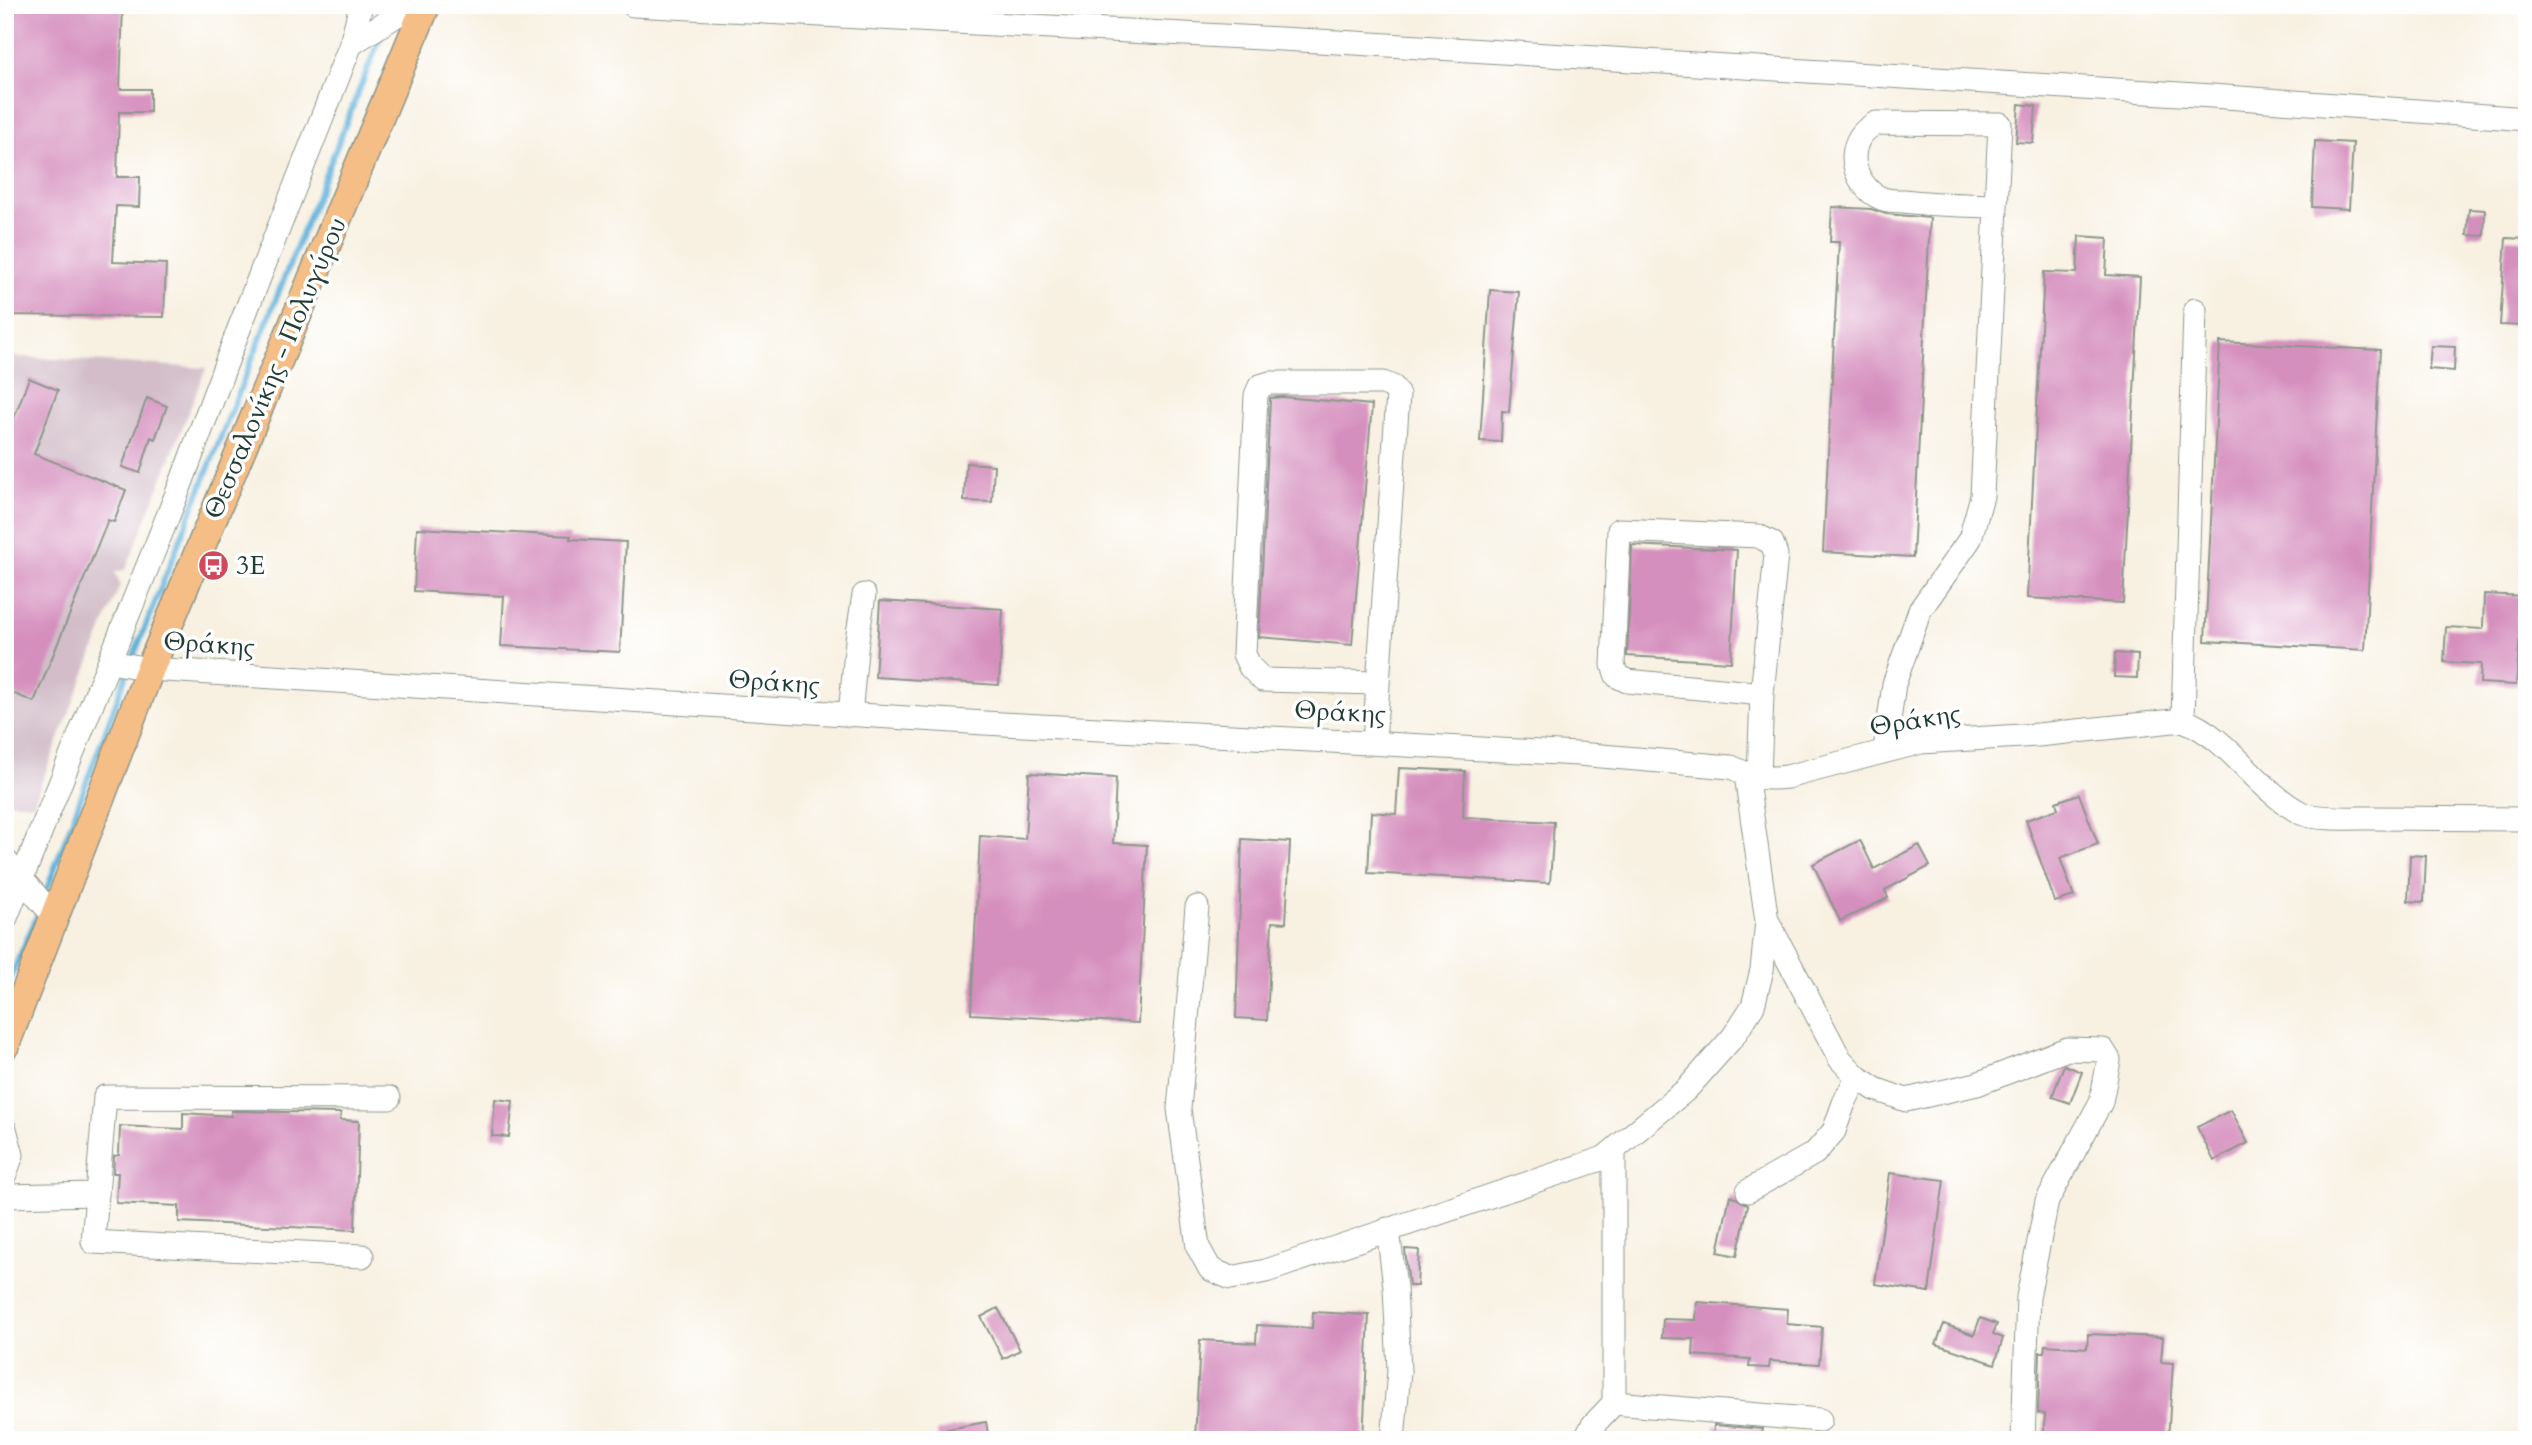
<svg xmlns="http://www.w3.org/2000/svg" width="2532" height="1445" font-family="Cardo,serif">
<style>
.industrial{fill:#d2bdc8}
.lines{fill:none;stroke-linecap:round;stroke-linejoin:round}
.stream{stroke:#5fb2db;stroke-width:6}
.building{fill:#d58fbe}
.minor-casing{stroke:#8c978b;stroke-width:25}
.major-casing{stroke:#8c978b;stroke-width:31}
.minor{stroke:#fff;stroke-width:23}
.major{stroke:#f6be87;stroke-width:28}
.labels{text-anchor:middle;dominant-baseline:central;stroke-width:7;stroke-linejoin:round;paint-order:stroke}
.street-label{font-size:26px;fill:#1f3d34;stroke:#fff}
.poi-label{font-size:26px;fill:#1f3d34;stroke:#fff;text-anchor:start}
</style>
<rect width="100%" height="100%" fill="#fff"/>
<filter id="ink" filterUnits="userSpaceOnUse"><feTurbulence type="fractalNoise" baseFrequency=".0143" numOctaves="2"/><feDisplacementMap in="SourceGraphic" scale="14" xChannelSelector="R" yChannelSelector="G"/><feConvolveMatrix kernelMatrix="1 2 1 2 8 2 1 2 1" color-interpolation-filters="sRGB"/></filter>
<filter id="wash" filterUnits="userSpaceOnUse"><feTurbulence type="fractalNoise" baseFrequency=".00686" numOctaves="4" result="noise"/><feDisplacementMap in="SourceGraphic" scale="28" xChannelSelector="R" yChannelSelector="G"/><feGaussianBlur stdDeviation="1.57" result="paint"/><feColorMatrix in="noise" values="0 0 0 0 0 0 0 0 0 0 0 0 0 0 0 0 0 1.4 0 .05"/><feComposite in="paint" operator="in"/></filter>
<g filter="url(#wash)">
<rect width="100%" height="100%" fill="#f8f1e2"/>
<path class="industrial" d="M 5,356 L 206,368 L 126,569 L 115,572 L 120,585 L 33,804 L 5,802 Z"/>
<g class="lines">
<g class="stream">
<path d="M 132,660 L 382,33"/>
<path d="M 44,897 L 128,670"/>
<path d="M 5,990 L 41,907"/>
</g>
</g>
<g id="blocks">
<g class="building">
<path d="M 5,5 L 123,5 L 120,89 L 150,89 L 150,112 L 119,112 L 117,177 L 140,177 L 139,207 L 116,206 L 113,262 L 166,264 L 164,317 L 5,315 Z"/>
<path d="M 2019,104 L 2036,106 L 2033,143 L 2016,142 Z"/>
<path d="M 2315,141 L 2353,143 L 2349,209 L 2312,207 Z"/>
<path d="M 1832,207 L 1871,209 L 1886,214 L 1930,218 L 1913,557 L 1823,552 L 1839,242 L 1830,242 Z"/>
<path d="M 2469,209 L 2485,210 L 2484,236 L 2467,235 Z"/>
<path d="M 2079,236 L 2108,238 L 2106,275 L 2140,277 L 2123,603 L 2027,598 L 2044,272 L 2077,273 Z"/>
<path d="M 2506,238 L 2527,239 L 2527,326 L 2500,325 Z"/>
<path d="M 1490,290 L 1519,292 L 1509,412 L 1502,411 L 1501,442 L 1480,441 Z"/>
<path d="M 2220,342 L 2380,350 L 2365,650 L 2205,641 Z"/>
<path d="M 2431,346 L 2455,347 L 2454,371 L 2429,369 Z"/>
<path d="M 29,378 L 58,390 L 34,454 L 126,490 L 114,522 L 108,520 L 34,702 L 5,690 L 5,442 Z"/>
<path d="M 1283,397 L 1372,405 L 1352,645 L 1259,637 L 1270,398 Z"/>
<path d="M 147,398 L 167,406 L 155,439 L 151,437 L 140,473 L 122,467 Z"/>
<path d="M 966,463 L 994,465 L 992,502 L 964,501 Z"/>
<path d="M 417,528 L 571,536 L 570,539 L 626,542 L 620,652 L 501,646 L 504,596 L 414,591 Z"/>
<path d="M 1632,545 L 1737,550 L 1731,662 L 1627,656 Z"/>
<path d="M 2484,594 L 2523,596 L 2516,685 L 2480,683 L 2481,664 L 2444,662 L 2446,627 L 2483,629 Z"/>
<path d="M 880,601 L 1003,609 L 999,685 L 875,677 Z"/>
<path d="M 2115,653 L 2138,655 L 2137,678 L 2114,677 Z"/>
<path d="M 1399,768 L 1465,771 L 1463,817 L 1554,822 L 1550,883 L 1368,873 L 1371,812 L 1396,814 Z"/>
<path d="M 1029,773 L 1116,778 L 1113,843 L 1147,845 L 1138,1023 L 971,1014 L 980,836 L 1025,839 Z"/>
<path d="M 2079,794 L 2098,844 L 2060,858 L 2074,896 L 2055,902 L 2026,820 L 2058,809 L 2056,802 Z"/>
<path d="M 1242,839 L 1290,842 L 1286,923 L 1272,922 L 1267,1020 L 1236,1018 Z"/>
<path d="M 1860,840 L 1874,869 L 1919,845 L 1930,866 L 1885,890 L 1888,898 L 1840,921 L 1813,864 Z"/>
<path d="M 2410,855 L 2426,856 L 2424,902 L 2408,901 Z"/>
<path d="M 2064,1065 L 2082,1072 L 2070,1103 L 2052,1097 Z"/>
<path d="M 495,1099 L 513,1101 L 509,1137 L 492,1136 Z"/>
<path d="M 2231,1110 L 2248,1143 L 2214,1161 L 2197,1127 Z"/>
<path d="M 231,1111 L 341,1113 L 340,1120 L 359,1121 L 355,1230 L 179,1222 L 179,1206 L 116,1203 L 118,1173 L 113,1173 L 114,1156 L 119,1155 L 120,1126 L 183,1129 L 183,1113 L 231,1116 Z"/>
<path d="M 1890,1173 L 1944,1180 L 1929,1292 L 1875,1284 Z"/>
<path d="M 1730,1195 L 1748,1205 L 1737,1256 L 1718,1252 Z"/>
<path d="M 1405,1249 L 1419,1250 L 1417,1286 L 1409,1286 Z"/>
<path d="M 1697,1302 L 1788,1309 L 1787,1324 L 1822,1327 L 1819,1364 L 1770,1361 L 1769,1368 L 1749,1367 L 1750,1359 L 1693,1355 L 1694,1339 L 1662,1338 L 1663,1319 L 1696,1320 Z"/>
<path d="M 998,1308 L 1020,1350 L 1003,1359 L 981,1317 Z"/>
<path d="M 1313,1312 L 1369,1315 L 1363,1440 L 1195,1440 L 1200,1340 L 1256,1343 L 1257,1325 L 1312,1328 Z"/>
<path d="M 1980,1318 L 1997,1324 L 1993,1334 L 2003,1338 L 1995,1364 L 1936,1344 L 1944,1324 L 1974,1335 Z"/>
<path d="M 2088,1334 L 2163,1337 L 2161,1362 L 2173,1363 L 2168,1440 L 2043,1440 L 2045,1414 L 2038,1413 L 2040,1352 L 2044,1352 L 2045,1345 L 2087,1348 Z"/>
<path d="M 986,1422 L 989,1440 L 938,1440 L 937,1431 Z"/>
<path d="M 1714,1425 L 1762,1429 L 1762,1440 L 1713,1440 Z"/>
</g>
</g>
</g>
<g filter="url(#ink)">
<use href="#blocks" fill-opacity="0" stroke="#8c978b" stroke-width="2"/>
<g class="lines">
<defs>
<g id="minor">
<path d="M 633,5 L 1355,43 L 2212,96 L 2527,119"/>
<path d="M 351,44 L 413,5"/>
<path d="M 110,662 L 150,669 L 984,723 L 1578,754 L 1731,767 C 1752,777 1764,780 1787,777 L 1921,742 L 2038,735 L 2183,720 C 2230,738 2256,789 2301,813 C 2316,820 2353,818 2370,818 C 2422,818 2475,819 2527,819"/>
<path d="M 850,715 L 857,640 L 864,595"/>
<path d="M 2183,720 L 2195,310"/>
<path d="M 1374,742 L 1398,395 L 1393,387 L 1383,383 L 1270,383 L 1260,386 L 1256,395 L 1244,654 L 1250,667 L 1263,680 L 1377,683"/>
<path d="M 1885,750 L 1894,684 L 1920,610 L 1970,539 L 1982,496 L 2000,124 L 1876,123 C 1862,131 1855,140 1854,157 C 1854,174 1866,193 1883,199 C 1889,201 1898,201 1904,201 C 1935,205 1966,205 1996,206"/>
<path d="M 1759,778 L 1762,694 L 1776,555 L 1772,543 L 1758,536 L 1619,530 L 1613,665 L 1617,676 L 1627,681 L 1762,694"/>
<path d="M 5,860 L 54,916"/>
<path d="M 1197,907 L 1179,1109 L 1198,1247 L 1210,1269 L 1231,1278 L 1266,1271 L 1604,1158 L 1687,1089 L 1733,1037 L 1753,1006 L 1762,970 L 1767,921 L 1746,775"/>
<path d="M 5,920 L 180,486 L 237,334 L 351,44 L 361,5"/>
<path d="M 1768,922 L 1840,1059 L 1857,1077 L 1875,1089 L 1906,1100 L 1977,1084 L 2067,1049 L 2103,1050 L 2109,1060 L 2101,1102 L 2047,1201 L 2028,1297 L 2023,1440"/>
<path d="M 5,1129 L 12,1155 L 5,1174"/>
<path d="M 1748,1191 L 1815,1153 L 1834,1131 L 1844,1103 L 1857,1077"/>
<path d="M 5,1196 L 97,1194"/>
<path d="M 1388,1229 L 1395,1287 L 1399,1371 L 1393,1440"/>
<path d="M 362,1256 L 93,1242 L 105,1097 L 389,1098"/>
<path d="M 1614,1403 L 1820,1420"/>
<path d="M 1585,1440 L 1593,1425 L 1614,1403 L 1614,1151"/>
</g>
<path id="major" d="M 5,1045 L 150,669 L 426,5"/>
</defs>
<use href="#minor" class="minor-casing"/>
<use href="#major" class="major-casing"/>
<use href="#minor" class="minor"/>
<use href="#major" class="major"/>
</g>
</g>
<defs>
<symbol id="bus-disc" viewBox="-11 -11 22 22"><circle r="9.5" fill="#d1495b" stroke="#fff"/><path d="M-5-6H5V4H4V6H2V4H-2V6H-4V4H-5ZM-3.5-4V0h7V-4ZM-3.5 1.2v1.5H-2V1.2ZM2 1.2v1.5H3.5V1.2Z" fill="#fff"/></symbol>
</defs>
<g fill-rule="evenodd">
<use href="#bus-disc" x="196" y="548" width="35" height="35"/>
</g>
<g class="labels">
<g class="street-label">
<text transform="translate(275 368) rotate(-67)">Θεσσαλονίκης - Πολυγύρου</text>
<text transform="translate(209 644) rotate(4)">Θράκης</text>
<text transform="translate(774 682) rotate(4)">Θράκης</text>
<text transform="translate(1340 712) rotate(3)">Θράκης</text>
<text transform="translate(1915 720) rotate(-9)">Θράκης</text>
</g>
<g class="poi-label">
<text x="236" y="565">3Ε</text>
</g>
</g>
<rect width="2532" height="1445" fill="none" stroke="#fff" stroke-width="28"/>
</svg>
